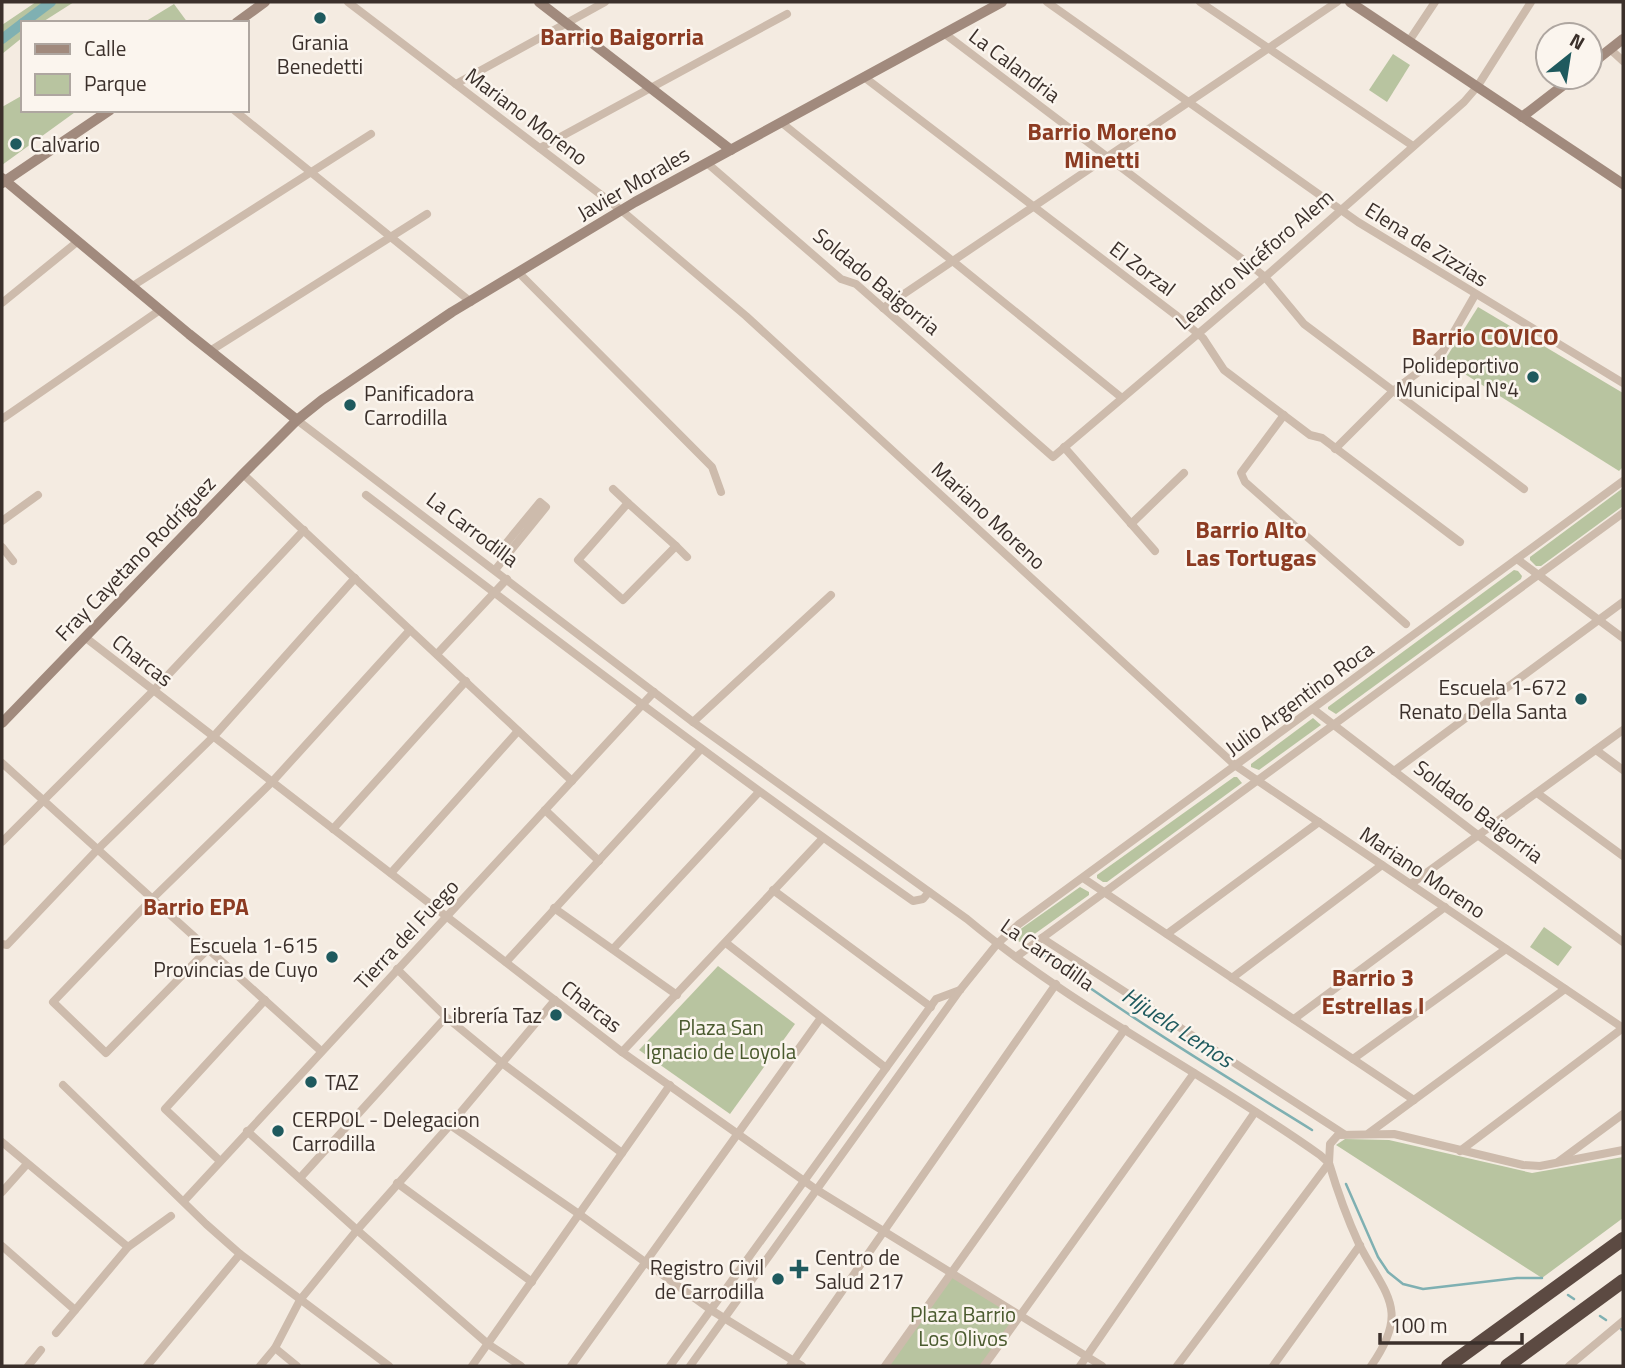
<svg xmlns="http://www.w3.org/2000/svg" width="1625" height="1368" font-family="'Titillium Web',sans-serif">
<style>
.green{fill:#b8c4a0}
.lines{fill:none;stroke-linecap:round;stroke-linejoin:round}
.stream{stroke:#7fb0b2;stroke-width:2.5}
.canal{stroke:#7fb0b2;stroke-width:10}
.street{stroke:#cdbbac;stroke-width:8}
.secondary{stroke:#a18a7d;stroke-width:10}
.highway{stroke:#5c4a42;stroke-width:14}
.poi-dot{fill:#1f5a5e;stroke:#fbf5ee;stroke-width:2.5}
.labels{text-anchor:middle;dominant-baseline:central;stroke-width:5;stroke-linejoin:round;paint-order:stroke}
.poi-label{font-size:21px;fill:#3b302b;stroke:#fbf5ee;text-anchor:start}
.street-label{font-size:21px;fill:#3b302b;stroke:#fbf5ee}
.park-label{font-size:21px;fill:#4a5a2e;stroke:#fbf5ee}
.neighbourhood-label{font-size:23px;font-weight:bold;fill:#8c3b22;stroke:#fbf5ee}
.water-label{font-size:23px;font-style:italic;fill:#1f5a5e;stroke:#fbf5ee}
.quarter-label{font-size:24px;font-weight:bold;fill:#8c3b22;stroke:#fbf5ee}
</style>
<rect width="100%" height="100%" fill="#f4ebe1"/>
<g class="green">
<path d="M 36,2 L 74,2 L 41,23 L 23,23 L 23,37 L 2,54 L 2,25 Z"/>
<path d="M 174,4 L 188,23 L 143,23 Z"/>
<path d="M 1393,54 L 1410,65 L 1387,102 L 1369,90 Z"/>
<path d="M 23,95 L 23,110 L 78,110 L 2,165 L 2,107 Z"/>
<path d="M 1478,307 L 1623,393 L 1623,467 L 1619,471 L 1444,361 Z"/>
<path d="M 1623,488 L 1623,506 L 1541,566 L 1536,566 L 1530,560 L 1530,557 Z"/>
<path d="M 1514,570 L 1518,571 L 1522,576 L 1521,579 L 1336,714 L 1328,709 L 1328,707 Z"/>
<path d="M 1313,718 L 1321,725 L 1259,770 L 1251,767 L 1251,764 Z"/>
<path d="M 1234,777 L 1237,777 L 1242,783 L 1107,882 L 1103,882 L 1097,878 L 1097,875 Z"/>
<path d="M 1080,887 L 1089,892 L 1089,895 L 1022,943 L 1012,938 L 1012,935 Z"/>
<path d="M 1544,927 L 1572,947 L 1558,966 L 1530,947 Z"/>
<path d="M 718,966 L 795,1024 L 730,1114 L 639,1050 Z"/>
<path d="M 1345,1139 L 1389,1140 L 1532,1173 L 1623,1157 L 1623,1218 L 1542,1278 L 1336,1145 Z"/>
<path d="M 953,1273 L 1020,1316 L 984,1366 L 885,1366 Z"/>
</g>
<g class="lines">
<g class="stream">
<path d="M 1034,948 C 1123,1014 1217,1071 1312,1130"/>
<path d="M 1346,1184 L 1378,1257 L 1388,1272 L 1403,1284 L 1423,1289 L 1517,1278 L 1542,1278"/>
<path d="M 1568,1295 L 1574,1299"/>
<path d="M 1600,1316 L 1606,1320"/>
<path d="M 1621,1329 L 1623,1331"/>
</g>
<g class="canal">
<path d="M 23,23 L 51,2"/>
<path d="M 2,39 L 23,23"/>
</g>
<g class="street">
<path d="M 348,2 L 621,210 L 746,316 L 1236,766 L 1623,1028"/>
<path d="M 1047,2 L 1358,222 L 1623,383"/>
<path d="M 1200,2 L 1413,146"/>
<path d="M 945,34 L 1254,268 L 1265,277 L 1304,324 L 1524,489"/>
<path d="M 1409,41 L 1435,2"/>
<path d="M 1610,49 L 1623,61"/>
<path d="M 864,77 L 1177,316 L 1203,338 L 1224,370 L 1310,435 L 1322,438 L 1460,542"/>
<path d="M 456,84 L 605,2"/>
<path d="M 234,110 L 471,302"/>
<path d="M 782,123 L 1122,398"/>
<path d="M 540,148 L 787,14"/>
<path d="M 707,163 L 841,279 L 856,284 L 1053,457 L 1265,277 L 1464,102 L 1477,87 L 1531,2"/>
<path d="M 519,273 L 712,467 L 721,492"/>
<path d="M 131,287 L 371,134"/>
<path d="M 2,303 L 77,242"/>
<path d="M 883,308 L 1337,2"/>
<path d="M 210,351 L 427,214"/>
<path d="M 1284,415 L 1241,473 L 1245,482 L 1406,624"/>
<path d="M 2,419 L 160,310"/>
<path d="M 297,420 L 693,722 L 967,919 C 1076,1010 1205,1073 1320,1155 L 1329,1163 C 1337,1190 1347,1218 1359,1244 C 1385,1295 1411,1309 1371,1366"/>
<path d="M 1064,447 L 1155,551"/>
<path d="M 1335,449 L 1393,391 L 1432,362 L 1443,351 L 1475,295"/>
<path d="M 243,474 L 572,781"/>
<path d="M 613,489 L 628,503"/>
<path d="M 366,495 C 547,633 727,771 913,901 L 923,899 L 929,892"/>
<path d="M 628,503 L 676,546 L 623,600 L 578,560 Z"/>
<path d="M 2,521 L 38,495"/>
<path d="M 1131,524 L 1184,473"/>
<path d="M 676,546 L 687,557"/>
<path d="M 2,547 L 13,561"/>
<path d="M 1517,559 L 1623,638"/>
<path d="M 495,570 L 546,507 L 540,502 L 503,547 L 510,552"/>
<path d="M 86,638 L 622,1052 L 817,1190 L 1102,1366"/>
<path d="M 437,654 L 507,579"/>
<path d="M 1313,709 L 1479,836 L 1623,942"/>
<path d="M 693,722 L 831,595"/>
<path d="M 1596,750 L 1623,770"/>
<path d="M 2,763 L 321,1051"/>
<path d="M 1394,771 L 1623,602"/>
<path d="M 1537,793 L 1623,856"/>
<path d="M 545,810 L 599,861"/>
<path d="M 333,829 L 466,681"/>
<path d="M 2,842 L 154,690 L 304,530"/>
<path d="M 391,873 L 518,731"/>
<path d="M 1083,878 L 1414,1100"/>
<path d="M 1411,884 L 1623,730"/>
<path d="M 773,890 L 931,1007"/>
<path d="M 554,908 L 677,995"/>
<path d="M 1167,934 L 1319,822"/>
<path d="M 1042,938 L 1344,1134"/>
<path d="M 726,943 L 886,1068"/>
<path d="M 2,944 L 7,945 L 98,849 L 214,736 L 355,578"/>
<path d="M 208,949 L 106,1053 L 53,1002 L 152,899 L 272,782 L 410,630"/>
<path d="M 613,949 L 759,792"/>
<path d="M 1016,957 L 1623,513"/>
<path d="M 506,962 L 701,749"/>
<path d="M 397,969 L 446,1017 L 502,1063 L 622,1153"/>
<path d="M 1232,978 L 1382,865"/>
<path d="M 1294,1019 L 1445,907"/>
<path d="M 622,1052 L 823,838"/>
<path d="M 1353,1059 L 1506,949"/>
<path d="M 63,1085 L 206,1224 L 240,1254 L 389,1366"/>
<path d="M 450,1125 L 579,1214 L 711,1310 L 802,1366"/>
<path d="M 247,1131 L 357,1230 L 488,1344 L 521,1366"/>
<path d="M 1369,1133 L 1565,989"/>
<path d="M 2,1142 L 128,1247"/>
<path d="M 1460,1151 L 1623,1028"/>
<path d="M 220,1161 L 165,1109 L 265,1000"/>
<path d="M 1558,1162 L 1623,1114"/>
<path d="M 300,1178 L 446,1017"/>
<path d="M 397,1183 L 532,1282"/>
<path d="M 2,1192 L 27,1164"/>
<path d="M 184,1201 L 654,692"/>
<path d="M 2,1246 L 75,1310"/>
<path d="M 56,1333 L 128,1247 L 171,1216"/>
<path d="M 275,1348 L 297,1366"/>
<path d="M 28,1366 L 41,1350"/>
<path d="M 147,1366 L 240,1254"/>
<path d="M 260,1366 L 275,1348 L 300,1300 L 357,1230 L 450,1125 L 555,1000"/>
<path d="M 472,1366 L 670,1085"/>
<path d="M 571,1366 L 820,1019"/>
<path d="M 670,1366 L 936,999 L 960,990"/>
<path d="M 690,1366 L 960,990 L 997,944 L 1019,924 L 1623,481"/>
<path d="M 790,1366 L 1056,984"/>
<path d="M 885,1366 L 1125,1029"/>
<path d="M 984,1366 L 1194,1073"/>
<path d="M 1080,1366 L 1255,1112"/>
<path d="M 1177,1366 L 1329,1163 L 1330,1144 L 1338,1135 L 1394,1134 L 1523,1165 L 1540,1166 L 1623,1150"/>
<path d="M 1273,1366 L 1360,1245"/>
<path d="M 1569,1366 L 1623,1321"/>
</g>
<g class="secondary">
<path d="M 539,2 L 731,150"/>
<path d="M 1350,2 L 1623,184"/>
<path d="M 236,23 L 265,2"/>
<path d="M 1590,65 L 1623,39"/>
<path d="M 1522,117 L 1574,77"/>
<path d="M 2,178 L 189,334 L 297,420"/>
<path d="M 2,183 L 110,110"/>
<path d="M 2,723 L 243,474 L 297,420 L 322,400 L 452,312 L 635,202 L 1002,2"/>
</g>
<g class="highway">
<path d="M 1448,1366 L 1623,1239"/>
<path d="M 1507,1366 L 1623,1281"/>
</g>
</g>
<g class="poi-dot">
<circle cx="320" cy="18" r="7"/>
<circle cx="16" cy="144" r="7"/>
<circle cx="1533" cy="377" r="7"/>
<circle cx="350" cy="405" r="7"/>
<circle cx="1581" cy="699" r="7"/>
<circle cx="332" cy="957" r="7"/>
<circle cx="556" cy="1015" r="7"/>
<circle cx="311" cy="1082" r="7"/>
<circle cx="278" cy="1131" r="7"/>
<path d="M795.5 1258.5h7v7h7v7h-7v7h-7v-7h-7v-7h7z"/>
<circle cx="778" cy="1279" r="7"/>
</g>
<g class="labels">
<g class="poi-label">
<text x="320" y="42" text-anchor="middle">Grania<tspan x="320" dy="24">Benedetti</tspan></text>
<text x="30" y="144">Calvario</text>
<text x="1519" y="365" text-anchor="end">Polideportivo<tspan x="1519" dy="24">Municipal Nº4</tspan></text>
<text x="364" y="393">Panificadora<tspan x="364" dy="24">Carrodilla</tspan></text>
<text x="1567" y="687" text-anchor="end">Escuela 1-672<tspan x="1567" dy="24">Renato Della Santa</tspan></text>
<text x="318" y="945" text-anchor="end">Escuela 1-615<tspan x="318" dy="24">Provincias de Cuyo</tspan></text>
<text x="542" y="1015" text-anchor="end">Librería Taz</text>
<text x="325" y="1082">TAZ</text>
<text x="292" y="1119">CERPOL - Delegacion<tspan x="292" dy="24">Carrodilla</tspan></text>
<text x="815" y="1257">Centro de<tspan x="815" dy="24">Salud 217</tspan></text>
<text x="764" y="1267" text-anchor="end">Registro Civil<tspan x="764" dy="24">de Carrodilla</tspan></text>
</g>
<g class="street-label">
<text transform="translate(1015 65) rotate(37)">La Calandria</text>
<text transform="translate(527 116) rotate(37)">Mariano Moreno</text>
<text transform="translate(633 183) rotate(-30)">Javier Morales</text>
<text transform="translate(1427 244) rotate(32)">Elena de Zizzias</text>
<text transform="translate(1254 259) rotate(-41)">Leandro Nicéforo Alem</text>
<text transform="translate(1143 268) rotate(37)">El Zorzal</text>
<text transform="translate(877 281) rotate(39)">Soldado Baigorria</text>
<text transform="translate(989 515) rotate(43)">Mariano Moreno</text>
<text transform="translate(473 529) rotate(37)">La Carrodilla</text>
<text transform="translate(135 558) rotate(-46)">Fray Cayetano Rodríguez</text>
<text transform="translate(143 660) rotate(38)">Charcas</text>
<text transform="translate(1299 698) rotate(-36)">Julio Argentino Roca</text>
<text transform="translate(1479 811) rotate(37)">Soldado Baigorria</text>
<text transform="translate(1423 872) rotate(34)">Mariano Moreno</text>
<text transform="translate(406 934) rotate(-47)">Tierra del Fuego</text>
<text transform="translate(1048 954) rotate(35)">La Carrodilla</text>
<text transform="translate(592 1006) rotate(38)">Charcas</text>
</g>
<g class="park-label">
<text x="721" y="1027">Plaza San<tspan x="721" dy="24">Ignacio de Loyola</tspan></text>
<text x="963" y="1314">Plaza Barrio<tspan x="963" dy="24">Los Olivos</tspan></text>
</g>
<g class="neighbourhood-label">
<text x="196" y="906">Barrio EPA</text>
</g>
<g class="water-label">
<text transform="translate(1178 1027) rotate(33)">Hijuela Lemos</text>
</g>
<g class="quarter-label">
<text x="622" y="36">Barrio Baigorria</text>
<text x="1102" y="131">Barrio Moreno<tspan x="1102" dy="28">Minetti</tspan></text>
<text x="1485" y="336">Barrio COVICO</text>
<text x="1251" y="529">Barrio Alto<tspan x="1251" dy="28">Las Tortugas</tspan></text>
<text x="1373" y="977">Barrio 3<tspan x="1373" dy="28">Estrellas I</tspan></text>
</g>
</g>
<rect width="1625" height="1368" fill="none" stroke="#3b302b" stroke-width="7"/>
<rect x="21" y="21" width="228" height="91" fill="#fbf5ee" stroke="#aea6a0" stroke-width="2"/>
<rect x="35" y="44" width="35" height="10" fill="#a18a7d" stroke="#aea6a0" stroke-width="2"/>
<text x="84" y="56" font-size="21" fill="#3b302b">Calle</text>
<rect x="35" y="74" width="35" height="21" fill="#b8c4a0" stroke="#aea6a0" stroke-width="2"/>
<text x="84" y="91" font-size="21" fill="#3b302b">Parque</text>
<g transform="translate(1569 56) rotate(30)"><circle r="33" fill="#fbf5ee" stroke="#aea6a0" stroke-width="2"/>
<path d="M0-5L12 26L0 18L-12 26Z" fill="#1f5a5e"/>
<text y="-10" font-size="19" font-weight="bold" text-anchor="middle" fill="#3b302b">N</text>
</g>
<path d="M1380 1333v10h142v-10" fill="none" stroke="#3b302b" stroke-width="3.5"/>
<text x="1390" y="1333" font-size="21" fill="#3b302b" stroke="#fbf5ee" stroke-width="5" paint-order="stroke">100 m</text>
</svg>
